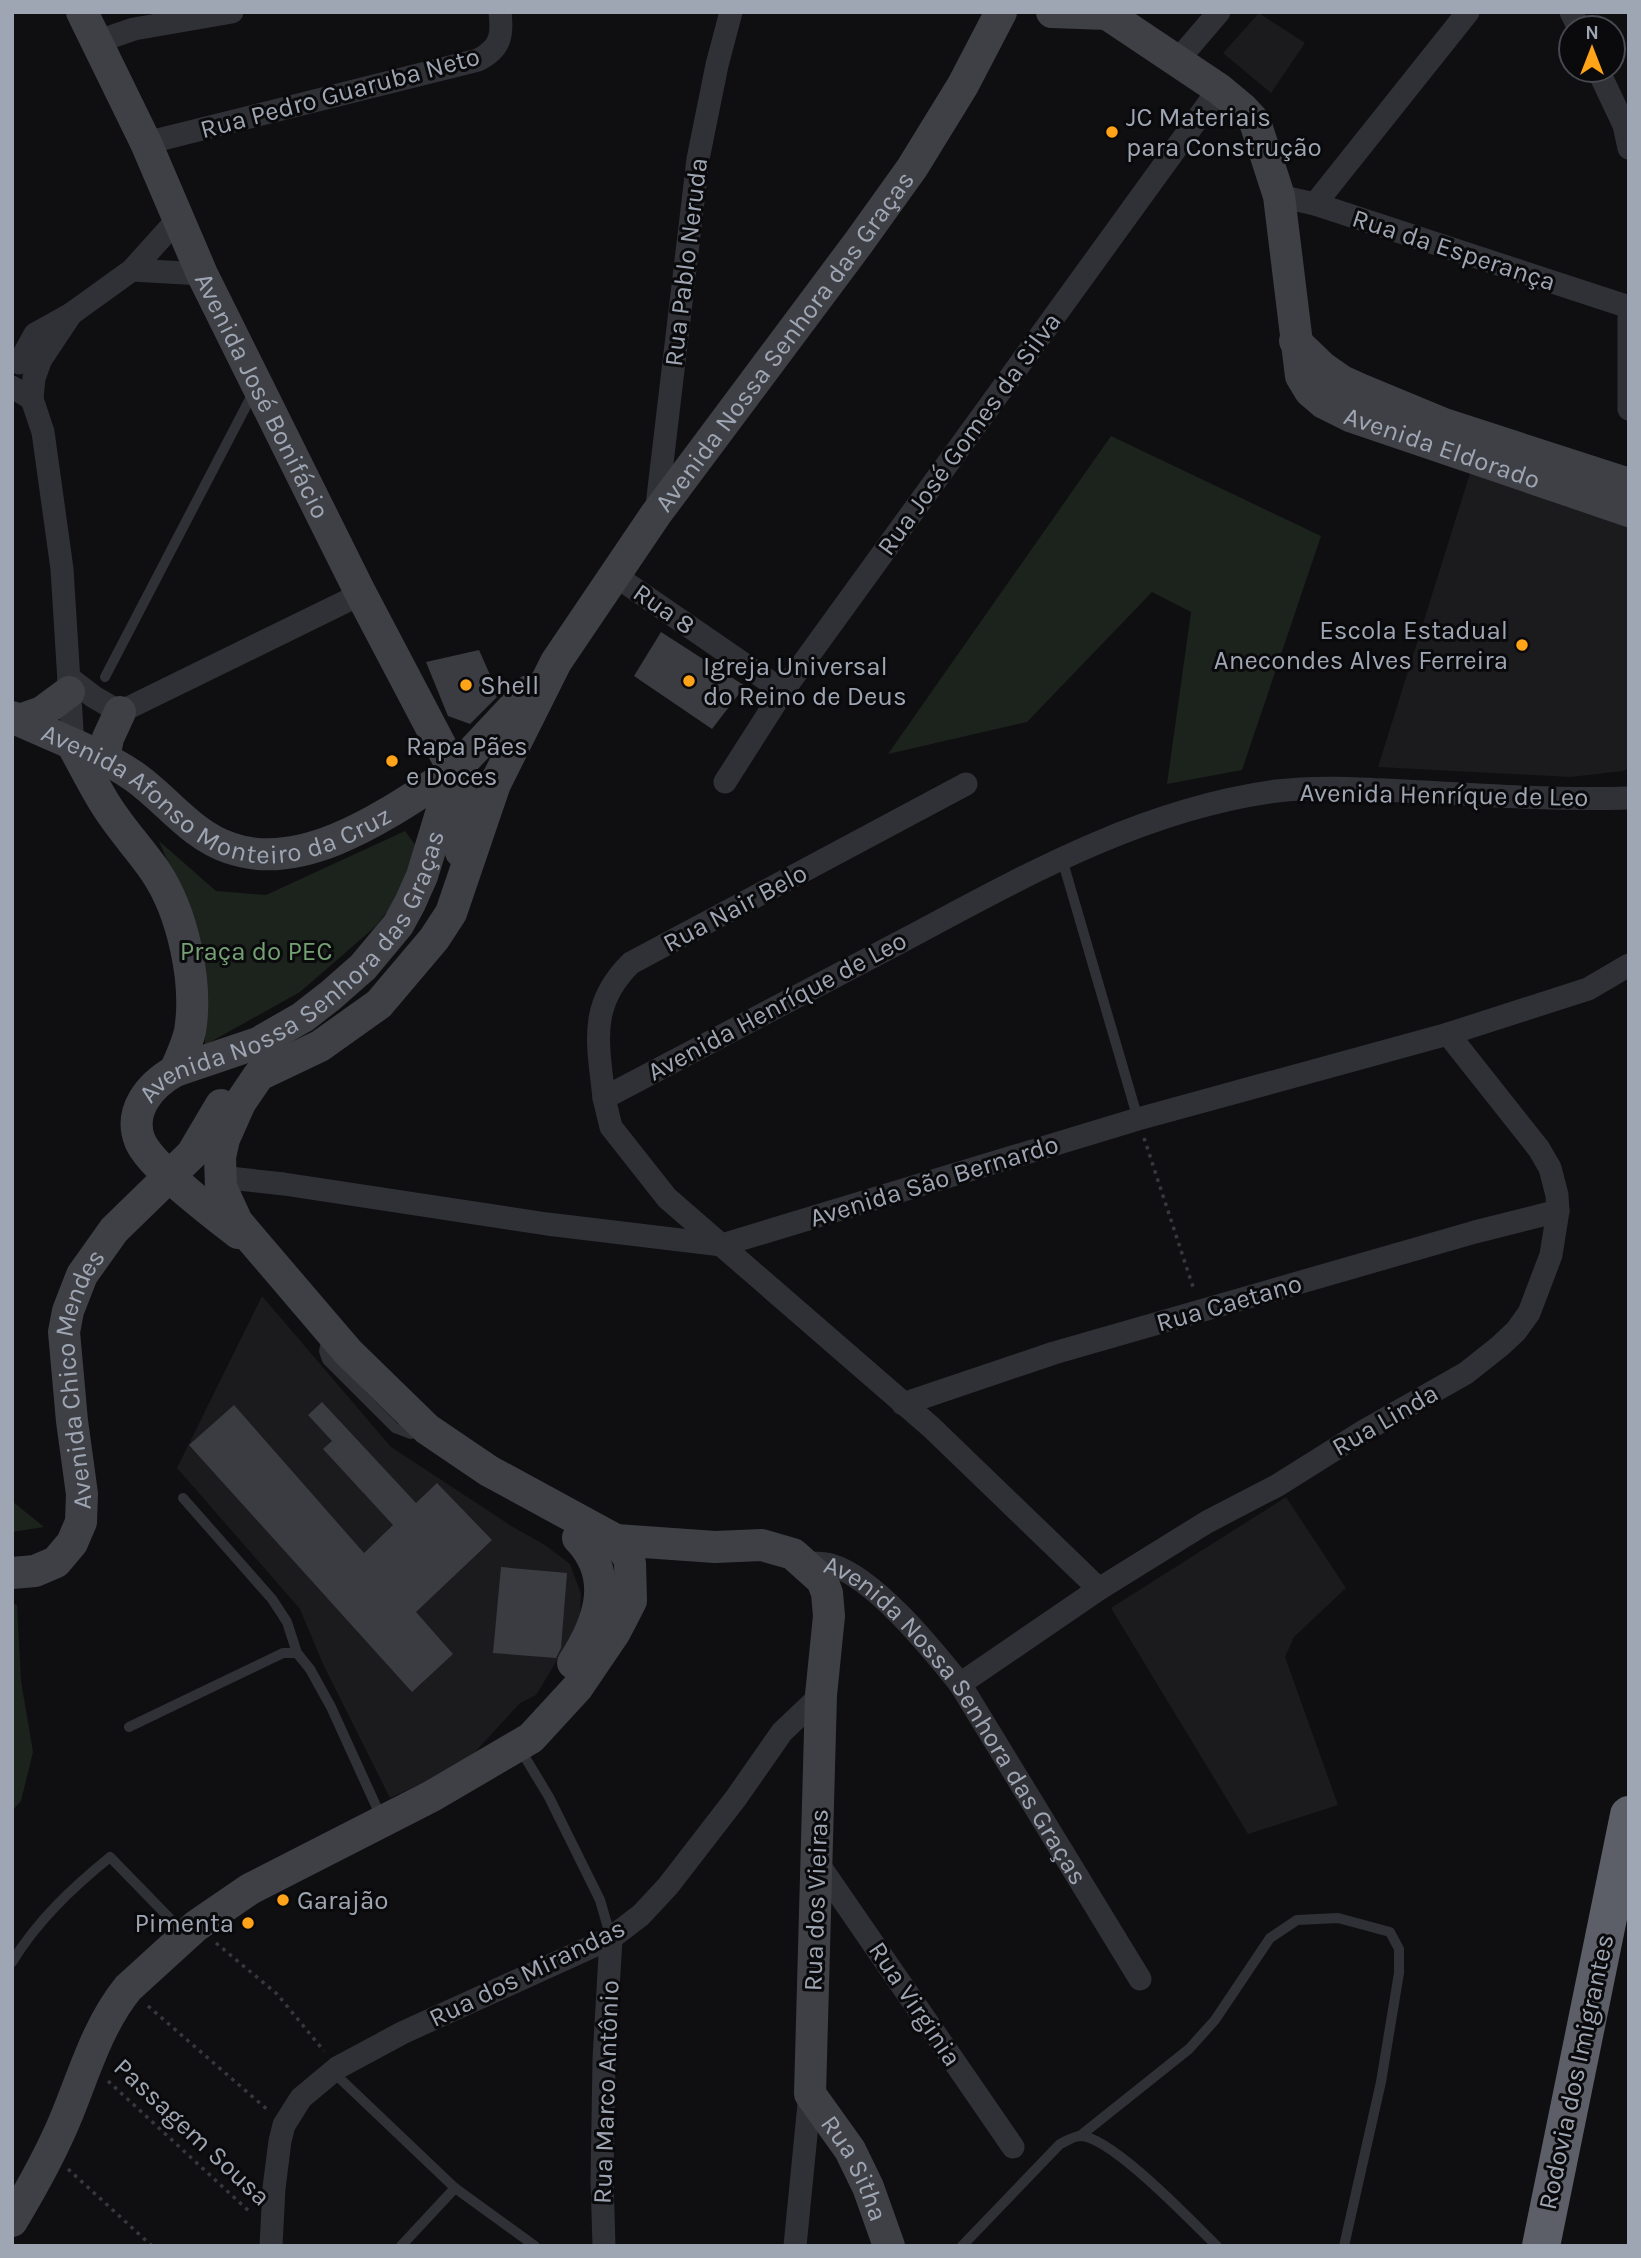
<svg xmlns="http://www.w3.org/2000/svg" width="1641" height="2258" font-family="Karla,sans-serif">
<style>
.built{fill:#1b1b1e}
.green{fill:#1b231c}
.building{fill:#3b3c41}
.lines{fill:none;stroke-linecap:round;stroke-linejoin:round}
.path{stroke:#36383d;stroke-width:3.5;stroke-dasharray:3.5 5;stroke-linecap:butt}
.lane{stroke:#303136;stroke-width:10}
.street{stroke:#303136;stroke-width:23}
.secondary{stroke:#3e4046;stroke-width:32}
.highway{stroke:#5c5f67;stroke-width:38}
.poi-dot{fill:#ffa319;stroke:#0a0a0c;stroke-width:2.5}
.labels{text-anchor:middle;dominant-baseline:central;stroke-width:6;stroke-linejoin:round;paint-order:stroke}
.street-label{font-size:26px;fill:#9fa6b3;stroke:#0a0a0c}
.poi-label{font-size:26px;fill:#9fa6b3;stroke:#0a0a0c;text-anchor:start}
.park-label{font-size:26px;fill:#74a074;stroke:#0a0a0c}
</style>
<rect width="100%" height="100%" fill="#0f0f11"/>
<g class="built">
<path d="M 1259,13 L 1305,43 L 1271,93 L 1223,53 Z"/>
<path d="M 1472,467 L 1629,524 L 1629,768 L 1623,771 L 1571,777 L 1378,767 Z"/>
<path d="M 262,1296 L 391,1447 L 513,1527 L 545,1545 L 570,1564 L 581,1594 L 580,1619 L 567,1644 L 536,1695 L 520,1703 L 464,1764 L 390,1798 L 323,1664 L 300,1609 L 177,1468 Z"/>
<path d="M 1286,1497 L 1346,1588 L 1294,1637 L 1285,1657 L 1338,1805 L 1248,1834 L 1111,1608 Z"/>
</g>
<g class="green">
<path d="M 1111,436 L 1321,536 L 1242,770 L 1167,784 L 1191,612 L 1152,592 L 1027,722 L 888,754 Z"/>
<path d="M 405,831 L 416,846 L 398,897 L 376,926 L 300,992 L 205,1045 L 199,936 L 159,841 L 216,891 L 266,895 Z"/>
<path d="M 12,1501 L 44,1527 L 12,1532 Z"/>
<path d="M 12,1603 L 17,1605 L 21,1681 L 33,1752 L 21,1801 L 12,1811 Z"/>
</g>
<g class="building">
<path d="M 661,632 L 745,686 L 712,729 L 634,676 Z"/>
<path d="M 479,650 L 499,695 L 470,724 L 448,716 L 426,662 Z"/>
<path d="M 322,1402 L 416,1503 L 437,1483 L 492,1540 L 416,1612 L 453,1654 L 412,1692 L 189,1445 L 234,1405 L 364,1553 L 393,1525 L 323,1449 L 332,1441 L 308,1415 Z"/>
<path d="M 501,1567 L 567,1573 L 561,1648 L 556,1658 L 493,1653 Z"/>
</g>
<g class="lines">
<g class="path">
<path d="M 1144,1138 L 1194,1290"/>
<path d="M 216,1943 L 277,1994 L 324,2051"/>
<path d="M 148,2006 L 269,2111"/>
<path d="M 108,2081 L 251,2213"/>
<path d="M 68,2169 L 152,2246"/>
</g>
<g class="lane">
<path d="M 105,677 L 254,391"/>
<path d="M 1062,859 L 1138,1119"/>
<path d="M 327,1338 L 324,1351 L 327,1360 L 395,1428 L 411,1434 L 423,1431"/>
<path d="M 183,1498 L 272,1599 L 287,1622 L 297,1653"/>
<path d="M 129,1727 L 283,1653 L 297,1653 L 310,1669 L 331,1707 L 382,1819"/>
<path d="M 520,1749 L 549,1797 L 600,1900 L 611,1938"/>
<path d="M 12,1962 C 38,1920 72,1888 110,1857 L 183,1932"/>
<path d="M 332,2071 L 455,2188 L 535,2246"/>
<path d="M 1080,2136 L 1189,2049 L 1215,2020 L 1270,1938 L 1297,1920 L 1338,1918 L 1390,1932 L 1399,1949 L 1399,1973 L 1381,2082 L 1344,2246"/>
<path d="M 401,2246 L 455,2188"/>
<path d="M 962,2246 L 1060,2144 C 1067,2141 1073,2136 1081,2136 C 1113,2138 1192,2222 1217,2246"/>
</g>
<g class="street">
<path d="M 1571,12 L 1579,28"/>
<path d="M 96,42 L 134,29 L 232,12"/>
<path d="M 1177,61 L 1219,12"/>
<path d="M 1598,70 L 1624,125 L 1629,148"/>
<path d="M 146,143 L 478,60 C 500,49 503,36 500,12"/>
<path d="M 1279,196 L 1315,204 L 1629,307"/>
<path d="M 1315,204 L 1468,12"/>
<path d="M 132,270 L 202,274"/>
<path d="M 71,314 L 41,359 L 34,378 L 32,399 L 43,432 L 62,569 L 73,746"/>
<path d="M 1629,318 L 1629,409"/>
<path d="M 19,363 L 35,334 L 71,314 L 132,270 L 178,219"/>
<path d="M 12,387 L 32,399"/>
<path d="M 656,514 L 698,159 L 717,65 L 731,12"/>
<path d="M 613,574 L 783,691"/>
<path d="M 69,678 L 94,697 L 120,712 L 361,594"/>
<path d="M 725,782 L 783,691 L 1219,89"/>
<path d="M 604,1098 C 598,1043 588,1005 631,963 L 966,784"/>
<path d="M 220,1177 L 284,1184 L 547,1224 L 722,1245 L 1138,1119 L 1448,1034 L 1588,989 L 1629,965"/>
<path d="M 903,1404 L 1054,1353 L 1475,1232 L 1558,1211"/>
<path id="s1" d="M 804,1563 C 812,1563 822,1562 831,1565 C 874,1577 932,1649 960,1684 L 1140,1979"/>
<path d="M 1099,1589 L 931,1427 L 667,1198 L 611,1127 L 604,1098 C 704,1045 805,992 906,939 C 1024,876 1142,809 1277,791 C 1325,785 1377,790 1425,792 C 1493,796 1561,800 1629,798"/>
<path d="M 960,1684 L 1099,1589 L 1207,1522 L 1278,1485 L 1364,1431 L 1466,1373 L 1500,1346 L 1516,1331 L 1529,1313 L 1551,1255 L 1558,1211 L 1557,1195 L 1550,1168 L 1539,1149 L 1448,1034"/>
<path d="M 817,1862 L 1013,2147"/>
<path d="M 271,2246 L 274,2188 L 280,2141 L 284,2125 L 301,2098 L 337,2068 L 402,2033 L 611,1938 L 641,1915 L 668,1886 L 736,1798 L 782,1732 L 821,1695"/>
<path d="M 604,2246 L 602,2180 L 604,2059 L 611,1938"/>
<path d="M 795,2246 L 810,2094"/>
</g>
<g class="secondary">
<path id="s2" d="M 82,12 L 146,143 L 202,274 L 361,594 L 454,771 C 466,798 464,823 461,852"/>
<path d="M 1052,12 L 1107,14"/>
<path id="s3" d="M 1104,12 L 1219,89 L 1243,109 L 1255,122 L 1279,196 L 1301,376 L 1310,391 L 1324,403 L 1350,416 L 1629,511"/>
<path d="M 1295,341 L 1322,367 L 1342,381 L 1362,390 L 1444,424 L 1629,484"/>
<path id="s4" d="M 12,717 C 50,735 98,752 132,775 C 165,797 190,835 230,848 C 306,875 393,810 454,771"/>
<path d="M 19,720 L 42,712 L 69,692"/>
<path d="M 73,746 C 83,764 93,784 104,802 C 119,827 139,848 155,871 C 183,912 198,983 190,1031 C 187,1045 180,1059 175,1071"/>
<path d="M 104,758 L 108,738 L 120,712"/>
<path id="s5" d="M 238,1233 C 214,1214 151,1167 140,1141 C 128,1111 150,1085 175,1071 L 258,1043 L 303,1017 L 330,996 L 363,967 L 398,925 L 410,903 L 422,876 L 454,771 L 529,691"/>
<path id="s6" d="M 591,1553 L 603,1544 L 616,1540 L 715,1547 L 762,1545 L 793,1554 L 822,1580 L 827,1593 L 829,1616 L 821,1695 L 810,2094 L 850,2150 L 868,2187 L 889,2246"/>
<path id="s7" d="M 12,1573 L 35,1571 L 56,1562 L 72,1543 L 81,1522 L 82,1494 L 72,1421 L 64,1332 L 68,1311 L 82,1275 L 114,1230 L 192,1154 L 221,1105"/>
<path d="M 573,1663 C 599,1623 616,1577 578,1538"/>
<path id="s8" d="M 12,2221 C 33,2186 52,2152 67,2115 C 85,2071 98,2025 128,1988 L 196,1926 L 250,1889 L 432,1796 L 531,1738 L 577,1688 L 615,1632 L 631,1601 L 630,1564 L 629,1558 L 616,1540 L 489,1471 L 427,1429 L 348,1352 L 237,1222 L 221,1187 L 220,1157 L 224,1139 L 240,1103 L 259,1075 L 320,1046 L 379,1004 L 434,939 L 451,913 L 495,784 L 556,662 L 656,514 L 859,242 L 912,168 L 963,85 L 1001,12"/>
</g>
<path class="highway" d="M 1541,2246 L 1629,1815"/>
</g>
<g class="poi-dot">
<circle cx="1112" cy="132" r="7"/>
<circle cx="1522" cy="645" r="7"/>
<circle cx="689" cy="681" r="7"/>
<circle cx="466" cy="685" r="7"/>
<circle cx="392" cy="761" r="7"/>
<circle cx="283" cy="1900" r="7"/>
<circle cx="248" cy="1923" r="7"/>
</g>
<g class="labels">
<g class="street-label">
<text transform="translate(340 93) rotate(-15)">Rua Pedro Guaruba Neto</text>
<text transform="translate(1454 250) rotate(18)">Rua da Esperança</text>
<text transform="translate(686 262) rotate(-83)">Rua Pablo Neruda</text>
<text stroke="none"><textPath href="#s8" startOffset="2557">Avenida Nossa Senhora das Graças</textPath></text>
<text stroke="none"><textPath href="#s2" startOffset="424">Avenida José Bonifácio</textPath></text>
<text transform="translate(969 434) rotate(-54)">Rua José Gomes da Silva</text>
<text stroke="none"><textPath href="#s3" startOffset="609">Avenida Eldorado</textPath></text>
<text transform="translate(664 609) rotate(35)">Rua 8</text>
<text stroke="none"><textPath href="#s4" startOffset="229">Avenida Afonso Monteiro da Cruz</textPath></text>
<text transform="translate(1444 795) rotate(1)">Avenida Henríque de Leo</text>
<text transform="translate(735 908) rotate(-28)">Rua Nair Belo</text>
<text stroke="none"><textPath href="#s5" startOffset="387">Avenida Nossa Senhora das Graças</textPath></text>
<text transform="translate(777 1006) rotate(-28)">Avenida Henríque de Leo</text>
<text transform="translate(934 1181) rotate(-17)">Avenida São Bernardo</text>
<text transform="translate(1229 1303) rotate(-16)">Rua Caetano</text>
<text stroke="none"><textPath href="#s7" startOffset="240">Avenida Chico Mendes</textPath></text>
<text transform="translate(1385 1420) rotate(-30)">Rua Linda</text>
<text stroke="none"><textPath href="#s1" startOffset="229">Avenida Nossa Senhora das Graças</textPath></text>
<text transform="translate(816 1900) rotate(-88)">Rua dos Vieiras</text>
<text transform="translate(527 1973) rotate(-26)">Rua dos Mirandas</text>
<text transform="translate(915 2004) rotate(56)">Rua Virginia</text>
<text transform="translate(1576 2072) rotate(-78)">Rodovia dos Imigrantes</text>
<text transform="translate(606 2092) rotate(-88)">Rua Marco Antônio</text>
<text transform="translate(192 2132) rotate(43)">Passagem Sousa</text>
<text stroke="none"><textPath href="#s6" startOffset="849">Rua Sitha</textPath></text>
</g>
<g class="poi-label">
<text x="1126" y="117">JC Materiais<tspan x="1126" dy="30">para Construção</tspan></text>
<text x="1508" y="630" text-anchor="end">Escola Estadual<tspan x="1508" dy="30">Anecondes Alves Ferreira</tspan></text>
<text x="703" y="666">Igreja Universal<tspan x="703" dy="30">do Reino de Deus</tspan></text>
<text x="480" y="685">Shell</text>
<text x="406" y="746">Rapa Pães<tspan x="406" dy="30">e Doces</tspan></text>
<text x="297" y="1900">Garajão</text>
<text x="234" y="1923" text-anchor="end">Pimenta</text>
</g>
<g class="park-label">
<text x="256" y="951">Praça do PEC</text>
</g>
</g>
<rect width="1641" height="2258" fill="none" stroke="#9fa6b3" stroke-width="28"/>
<g transform="translate(1592 49)"><circle r="33" fill="#0a0a0c" stroke="#46484f" stroke-width="2"/>
<path d="M0-5L12 26L0 18L-12 26Z" fill="#ffa319"/>
<text y="-10" font-size="19" font-weight="bold" text-anchor="middle" fill="#9fa6b3">N</text>
</g>
</svg>
